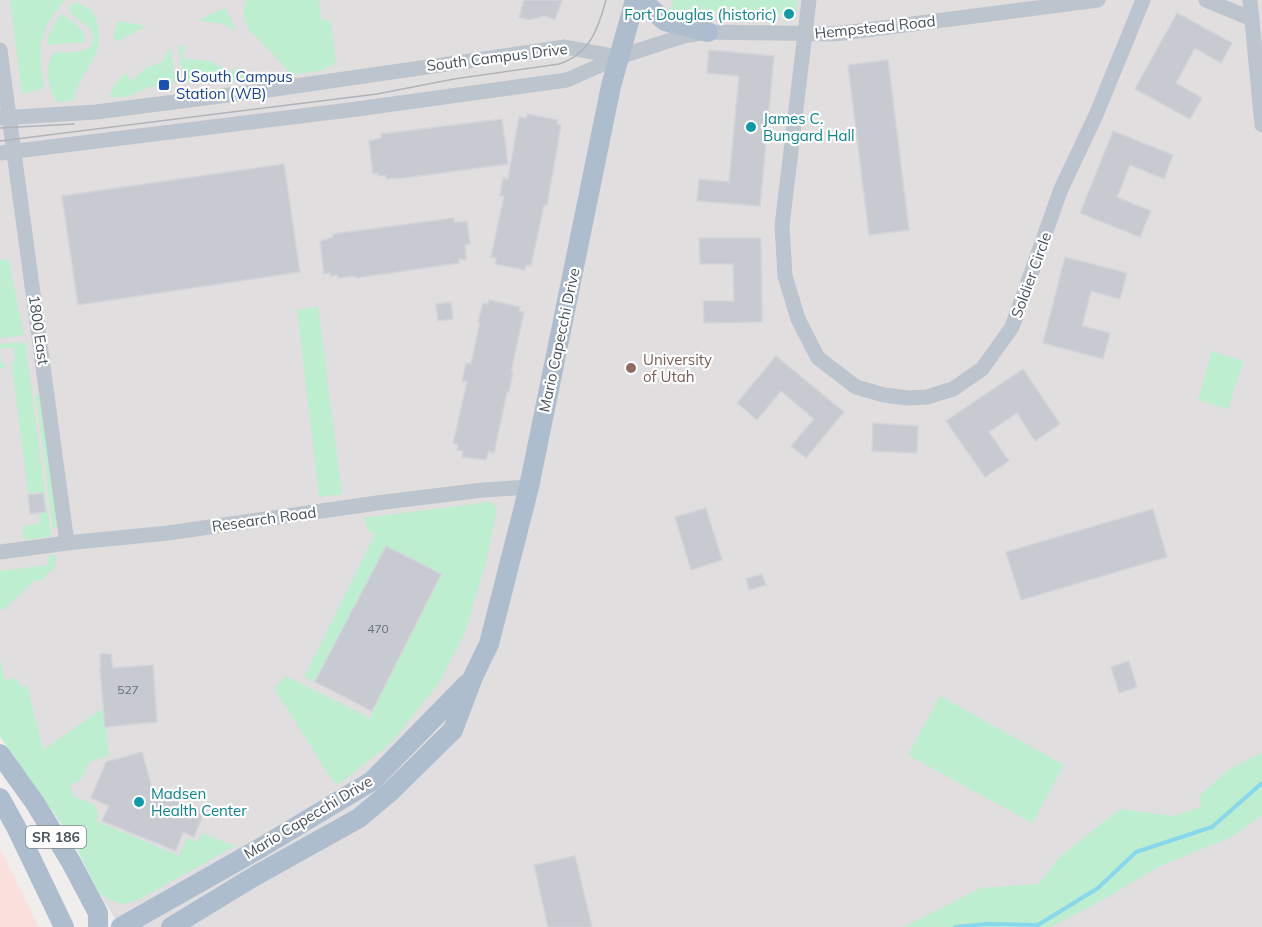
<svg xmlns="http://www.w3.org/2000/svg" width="1262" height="927" font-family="Mulish,sans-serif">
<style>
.education{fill:#e1dee0}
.medical{fill:#fae0dd}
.green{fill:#bceecf}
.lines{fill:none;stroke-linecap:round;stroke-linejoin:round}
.stream{stroke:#89d7eb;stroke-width:4}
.building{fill:#c7cad0;stroke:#d2d4d9;stroke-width:1.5}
.minor{stroke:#bcc5cd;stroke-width:15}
.major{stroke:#adbdcd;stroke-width:20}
.tram{stroke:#b0b3b8;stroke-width:1.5}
.culture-dot{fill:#0f9aa8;stroke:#fff;stroke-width:2}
.transit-dot{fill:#1a4fb4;stroke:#fff;stroke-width:2}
.education-dot{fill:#8d6e63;stroke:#fff;stroke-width:2}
.labels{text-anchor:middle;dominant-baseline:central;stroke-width:4.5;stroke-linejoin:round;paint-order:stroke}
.number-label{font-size:12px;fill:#666f78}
.shield{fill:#fff;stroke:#7e858c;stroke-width:1.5}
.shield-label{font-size:14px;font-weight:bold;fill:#46515b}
.culture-label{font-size:15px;fill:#0d838f;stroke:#fff;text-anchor:start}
.street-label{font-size:15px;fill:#46515b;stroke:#fff}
.transit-label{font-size:15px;fill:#164399;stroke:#fff;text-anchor:start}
.education-label{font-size:15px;fill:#785e54;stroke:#fff;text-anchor:start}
</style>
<rect width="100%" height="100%" fill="#f0eded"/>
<path class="education" d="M 0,0 L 1262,0 L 1262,927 L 120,927 L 99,893 L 72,839 L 0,736 Z"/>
<path class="medical" d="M 0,848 L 39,927 L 0,927 Z"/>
<g class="green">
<path d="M 10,0 L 65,0 C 37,30 38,50 44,88 L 22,94 Z"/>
<path d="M 246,0 L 319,0 L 321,20 L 326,19 L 331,23 L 336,62 L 332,66 L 325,67 L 325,70 L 291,75 C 284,66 276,57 268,49 C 252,32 238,27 246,0 Z"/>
<path d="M 673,0 L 797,0 L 796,10 L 789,15 L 730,10 L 677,16 L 670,13 Z"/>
<path d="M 77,2 L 93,12 C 112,55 82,63 73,101 L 57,102 C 48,88 43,66 54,53 C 70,51 103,56 90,29 L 74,16 L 69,10 L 70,6 Z"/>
<path d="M 225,8 L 237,31 L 222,24 L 198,20 Z"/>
<path d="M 61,13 C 70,22 88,29 85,42 L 48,45 L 48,37 Z"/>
<path d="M 118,21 L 146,26 L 118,41 L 113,38 Z"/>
<path d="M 186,46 L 181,58 L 209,61 L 230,72 L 240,67 L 247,73 L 246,80 L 226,84 L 203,80 L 184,82 L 178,47 Z"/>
<path d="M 171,48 L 175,83 C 167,85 158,85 150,87 C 136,92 125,101 109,96 L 115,84 L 125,73 L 127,73 L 130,81 L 147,68 L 164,61 L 167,51 Z"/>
<path d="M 8,259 L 24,335 L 0,338 L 0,260 Z"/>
<path d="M 318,306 L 342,494 L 319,497 L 297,310 Z"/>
<path d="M 25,342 L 51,536 L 27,540 L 23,537 L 22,527 L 40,523 L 39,513 L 45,512 L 42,492 L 28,493 L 12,367 L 12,362 L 16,361 L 13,347 L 0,349 L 1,363 L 4,363 L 5,368 L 0,368 L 0,344 Z"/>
<path d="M 1212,351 L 1243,361 L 1228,409 L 1198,400 Z"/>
<path d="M 36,395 L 40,395 L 57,527 L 53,528 Z"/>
<path d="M 490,502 L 497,508 L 487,558 L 465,632 L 438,684 L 393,741 L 339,784 L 332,780 L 274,688 L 286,676 L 371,719 L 372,711 L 440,574 L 386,546 L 315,682 L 304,677 L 375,534 L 368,531 L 364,518 Z"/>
<path d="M 54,554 L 56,557 L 55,567 L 39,582 L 36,579 L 5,609 L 0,610 L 0,571 L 48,565 L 49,556 Z"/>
<path d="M 0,658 L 5,680 L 17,678 L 20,687 L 27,685 L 43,750 L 103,708 L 109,755 L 90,762 L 80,780 L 70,785 L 74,797 L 94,804 L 98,813 L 97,821 L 179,856 L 187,838 L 197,842 L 202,833 L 235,846 L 136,901 L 123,904 L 110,900 L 99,893 L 72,839 L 0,736 Z"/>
<path d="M 940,696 L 1064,765 L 1032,823 L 908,755 Z"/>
<path d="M 1262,753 L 1262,815 L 1233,836 L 1156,868 L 1106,898 L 1051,927 L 904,927 L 980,888 L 1038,884 L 1061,856 L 1120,809 L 1173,816 L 1201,807 L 1199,796 L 1230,769 Z"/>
</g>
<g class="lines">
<path class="stream" d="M 955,927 L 986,924 L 1038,925 L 1098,888 L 1136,852 L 1212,827 L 1262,783"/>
</g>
<g class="building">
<path d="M 524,0 L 562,0 L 555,20 L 545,16 L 529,20 L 519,17 Z"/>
<path d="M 1177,13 L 1232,43 L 1221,63 L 1195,48 L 1176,83 L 1202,98 L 1190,119 L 1135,89 Z"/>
<path d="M 709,50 L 774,56 L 760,206 L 697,201 L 699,179 L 729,182 L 739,76 L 707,73 Z"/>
<path d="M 888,60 L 909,230 L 869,235 L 848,65 Z"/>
<path d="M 527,114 L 558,120 L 557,124 L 561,125 L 547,205 L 544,205 L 531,266 L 526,265 L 525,270 L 495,264 L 496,258 L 491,257 L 504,196 L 500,196 L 503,178 L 508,179 L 519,117 L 526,118 Z"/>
<path d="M 502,119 L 508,164 L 404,178 L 386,179 L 386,175 L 378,176 L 378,173 L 373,174 L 369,141 L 381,138 L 381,134 Z"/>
<path d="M 1113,131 L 1173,155 L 1164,179 L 1130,165 L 1117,197 L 1151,211 L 1140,237 L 1080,213 Z"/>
<path d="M 284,164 L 300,272 L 78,305 L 62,196 Z"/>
<path d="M 454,218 L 454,222 L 467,222 L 470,244 L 465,245 L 466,259 L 459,259 L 459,263 L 356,278 L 356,276 L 338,278 L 338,275 L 331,276 L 330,273 L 324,274 L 320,241 L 333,237 L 333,234 Z"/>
<path d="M 699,238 L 761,238 L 762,322 L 704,323 L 703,301 L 734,301 L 733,264 L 700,264 Z"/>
<path d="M 1065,257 L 1127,273 L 1120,299 L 1091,291 L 1082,326 L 1110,333 L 1103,359 L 1043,343 Z"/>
<path d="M 489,300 L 520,307 L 519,311 L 524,312 L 511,372 L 513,372 L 509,392 L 507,392 L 494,453 L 489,451 L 486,460 L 462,457 L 463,451 L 457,450 L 458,445 L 453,443 L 467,382 L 462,381 L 466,363 L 471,364 L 480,322 L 478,322 L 483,303 L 488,304 Z"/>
<path d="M 451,302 L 453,319 L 438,321 L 436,304 Z"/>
<path d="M 776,356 L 844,412 L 806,458 L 791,446 L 814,419 L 781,391 L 757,420 L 737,403 Z"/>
<path d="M 1023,369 L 1060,424 L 1035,441 L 1017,413 L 989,432 L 1009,461 L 985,477 L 946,421 Z"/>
<path d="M 873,423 L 918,426 L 917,453 L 872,451 Z"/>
<path d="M 43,493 L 46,512 L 30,514 L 28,495 Z"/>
<path d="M 706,508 L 722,560 L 691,570 L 675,517 Z"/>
<path d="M 1153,509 L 1167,557 L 1021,600 L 1006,552 Z"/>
<path d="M 386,546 L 441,574 L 372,711 L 315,682 Z"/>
<path d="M 762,574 L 766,585 L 749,590 L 746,579 Z"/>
<path d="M 100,654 L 111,654 L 113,668 L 153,665 L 157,722 L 105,727 L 100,669 L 101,669 Z"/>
<path d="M 1129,661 L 1137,687 L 1119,693 L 1111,667 Z"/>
<path d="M 142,752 L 153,791 L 204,812 L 194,837 L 183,832 L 176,851 L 102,821 L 109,806 L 91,798 L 106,762 Z"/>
<path d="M 575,856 L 592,927 L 548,927 L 534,865 Z"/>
</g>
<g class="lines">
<g class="minor">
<path d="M 809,0 L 782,226 L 785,276 L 798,319 L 818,358 L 856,387 L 884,395 L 908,398 L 927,397 L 953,389 L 982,369 L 1012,327 L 1061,189 L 1096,115 L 1143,0"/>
<path d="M 1206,0 L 1252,19"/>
<path d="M 1250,0 L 1262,125"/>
<path d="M 0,50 L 67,543"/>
<path d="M 0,118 L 96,112 L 268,90 L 565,47 L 619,57"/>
<path d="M 0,153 L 357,109 L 567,80 L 619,57 L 683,36 L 708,32 L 835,34 L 1098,0"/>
<path d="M 0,552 L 67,543 L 168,533 L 377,503 L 483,490 L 529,487"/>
</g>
<g class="major">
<path d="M 641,0 L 665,21 L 708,32"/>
<path d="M 0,754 L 35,803 L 71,862 L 98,913 L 98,927"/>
<path d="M 0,798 L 16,827 L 64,927"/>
<path d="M 121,927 L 262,847 L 372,781 L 467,684"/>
<path d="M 171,927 L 255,876 L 359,818 L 390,792 L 453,730 L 473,677 L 489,644 L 529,487 L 611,86 L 635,0"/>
</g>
<g class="tram">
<path d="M 0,128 L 74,124"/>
<path d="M 0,141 L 377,94 L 454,79 L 559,64 C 590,54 598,29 606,0"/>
</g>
</g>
<g class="culture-dot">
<circle cx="789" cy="14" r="6"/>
<circle cx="751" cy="127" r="6"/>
<circle cx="139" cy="802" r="6"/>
</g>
<rect class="transit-dot" x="158" y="79" width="12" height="12" rx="3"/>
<circle class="education-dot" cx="631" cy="368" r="6"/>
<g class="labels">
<g class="number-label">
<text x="378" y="628">470</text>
<text x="128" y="689">527</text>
</g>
<rect class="shield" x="26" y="826" width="60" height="22" rx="4.5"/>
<g class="shield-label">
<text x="56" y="837">SR 186</text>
</g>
<g class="culture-label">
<text x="777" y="14" text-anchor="end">Fort Douglas (historic)</text>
<text x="763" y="118">James C.<tspan x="763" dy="17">Bungard Hall</tspan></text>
<text x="151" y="793">Madsen<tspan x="151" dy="17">Health Center</tspan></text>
</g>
<g class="street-label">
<text transform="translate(875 27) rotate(-6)">Hempstead Road</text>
<text transform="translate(497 57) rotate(-7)">South Campus Drive</text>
<text transform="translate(1031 275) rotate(-70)">Soldier Circle</text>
<text transform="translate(39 330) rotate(82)">1800 East</text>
<text transform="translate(559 340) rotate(-78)">Mario Capecchi Drive</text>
<text transform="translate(264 519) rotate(-8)">Research Road</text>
<text transform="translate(308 817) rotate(-31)">Mario Capecchi Drive</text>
</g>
<g class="transit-label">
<text x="176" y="76">U South Campus<tspan x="176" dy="17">Station (WB)</tspan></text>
</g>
<g class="education-label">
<text x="643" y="359">University<tspan x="643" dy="17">of Utah</tspan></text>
</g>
</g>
</svg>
